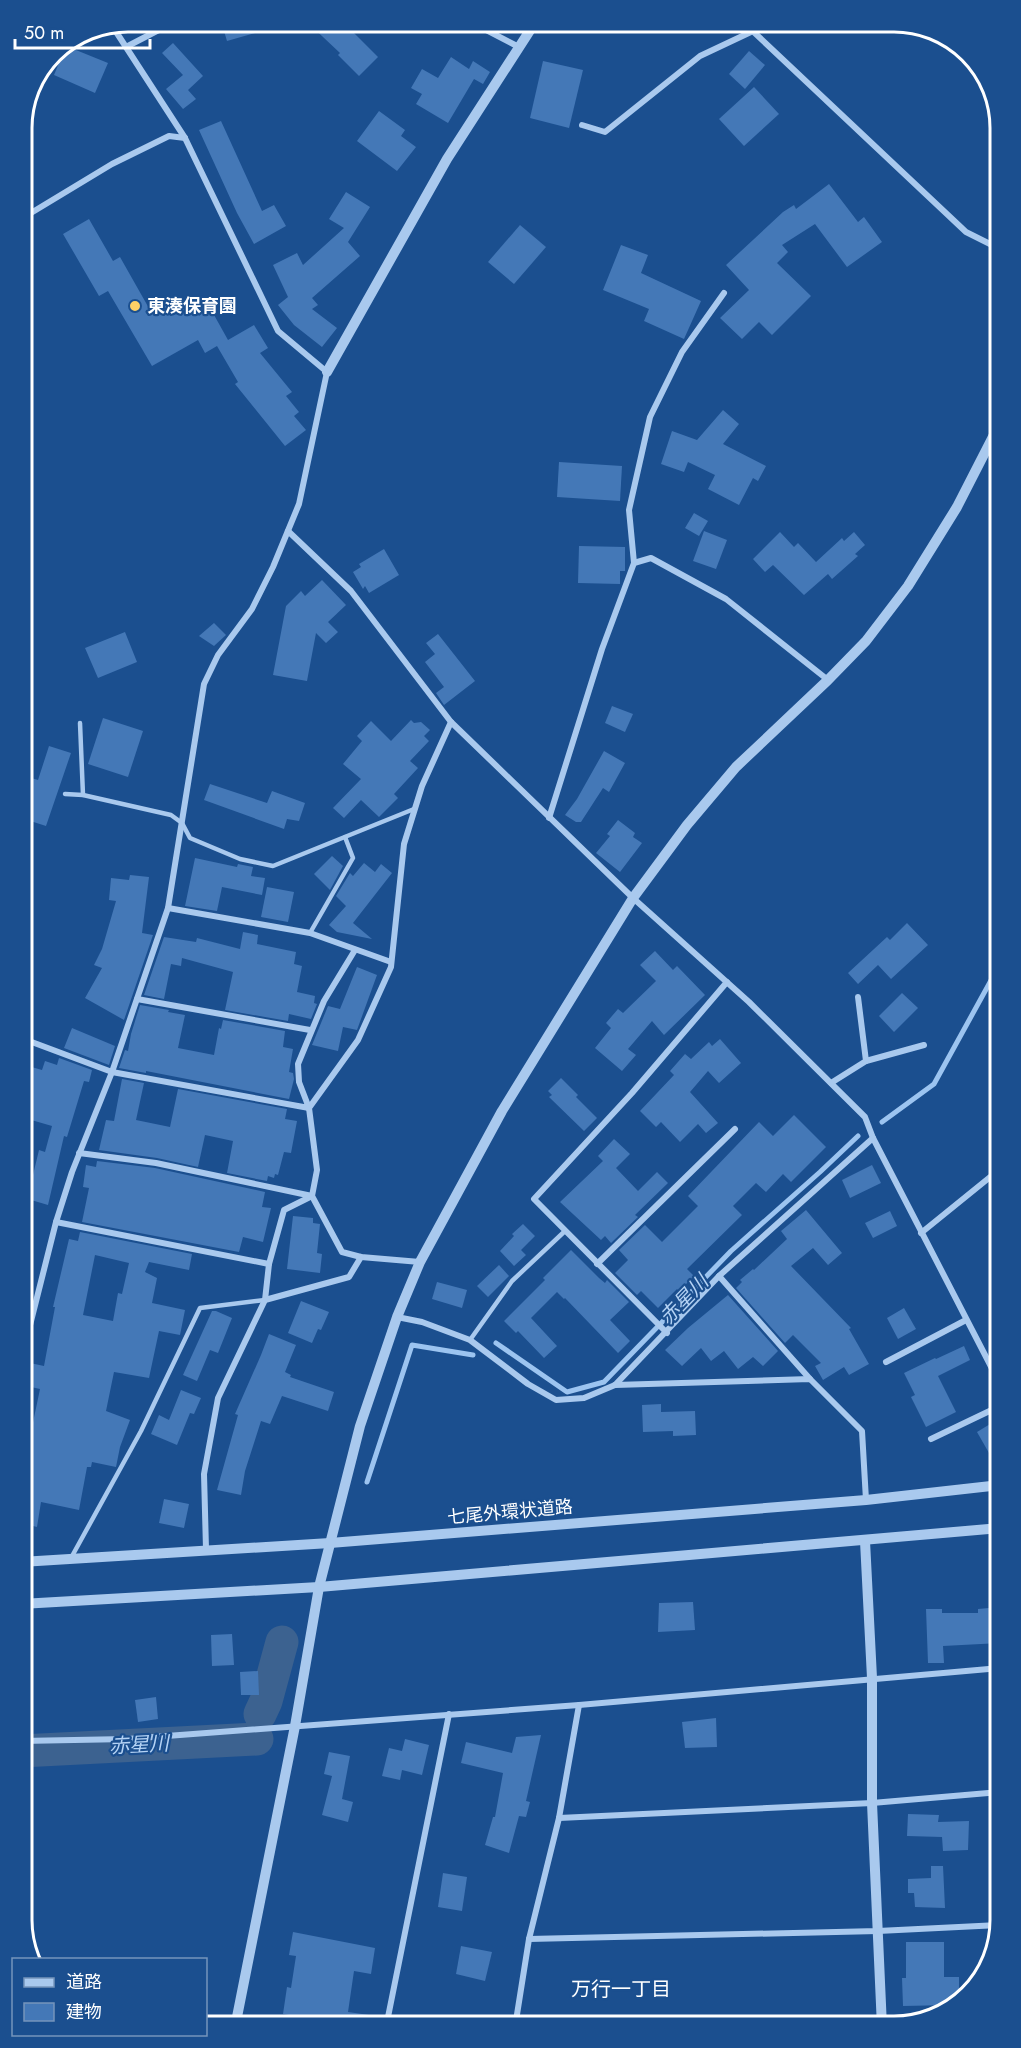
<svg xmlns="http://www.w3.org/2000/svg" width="1021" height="2048" font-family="Jost,'Noto Sans JP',sans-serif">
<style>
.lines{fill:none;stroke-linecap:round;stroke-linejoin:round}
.stream{stroke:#9cc4f0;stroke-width:5}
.river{stroke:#3c6290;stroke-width:33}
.building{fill:#4478b7;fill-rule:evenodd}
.service{stroke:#a9c9ee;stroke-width:4.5}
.minor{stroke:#a9c9ee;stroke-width:6}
.tertiary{stroke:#a9c9ee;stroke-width:10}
.poi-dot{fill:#ffd166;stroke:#1b4f8f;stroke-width:2}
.labels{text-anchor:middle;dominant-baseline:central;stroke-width:4.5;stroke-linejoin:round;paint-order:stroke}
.poi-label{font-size:18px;font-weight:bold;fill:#fff;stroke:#1b4f8f;text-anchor:start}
.street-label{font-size:18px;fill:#fff;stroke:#1b4f8f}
.water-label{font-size:20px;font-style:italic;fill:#b5d3f5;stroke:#1b4f8f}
.neighbourhood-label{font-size:20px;fill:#fff;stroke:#1b4f8f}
.rim{fill:none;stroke:#fff;stroke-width:3}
</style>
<rect width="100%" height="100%" fill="#1b4f8f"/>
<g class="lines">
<g class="stream">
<path d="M 882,1122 L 934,1084 L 1000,964"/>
<path d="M 496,1343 L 567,1392 L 604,1382 L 731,1251 L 820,1172 L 858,1136"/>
<path d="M 367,1482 L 412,1345 L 473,1355"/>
</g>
<g class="river">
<path d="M 260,1714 L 266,1701 L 282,1642"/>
<path d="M 21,1751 L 257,1739"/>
</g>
</g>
<g class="building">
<path d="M 221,21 L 252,21 L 255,33 L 227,41 Z"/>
<path d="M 306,21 L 355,21 L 349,28 L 378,57 L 359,76 L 338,55 L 340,53 Z"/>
<path d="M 173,43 L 203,76 L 188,90 L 196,99 L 183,109 L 166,89 L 183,75 L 162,53 Z"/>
<path d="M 66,46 L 108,63 L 95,93 L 54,75 Z"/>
<path d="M 749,51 L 765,65 L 745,89 L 729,74 Z"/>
<path d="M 451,57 L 469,69 L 473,61 L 490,72 L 483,84 L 474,79 L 448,123 L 416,104 L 422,94 L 411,88 L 422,69 L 438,78 Z"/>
<path d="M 543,61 L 583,70 L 569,128 L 530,118 Z"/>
<path d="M 754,87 L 779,114 L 744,146 L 719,119 Z"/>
<path d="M 379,111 L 405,130 L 401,136 L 416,147 L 397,171 L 357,141 Z"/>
<path d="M 221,121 L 262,211 L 274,205 L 286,226 L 254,244 L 237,213 L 199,130 Z"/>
<path d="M 829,184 L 858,222 L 864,217 L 882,242 L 847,267 L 815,224 L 782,245 L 788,252 L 777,263 L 811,296 L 772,335 L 759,322 L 742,339 L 720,318 L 749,290 L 726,265 L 783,212 L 794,205 L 796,209 Z"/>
<path d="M 346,192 L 370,207 L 348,242 L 360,256 L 312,298 L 318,305 L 312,309 L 337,328 L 322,347 L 294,325 L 278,305 L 288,297 L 273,265 L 297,253 L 303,265 L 344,228 L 329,219 Z"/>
<path d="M 89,219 L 113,261 L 120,257 L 150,310 L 177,295 L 183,307 L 204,297 L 228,340 L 254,325 L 268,348 L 260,353 L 292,392 L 286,396 L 299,412 L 294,416 L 306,430 L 285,446 L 235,384 L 238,382 L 217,346 L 205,353 L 198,340 L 152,366 L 108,291 L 99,296 L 63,234 Z"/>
<path d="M 520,225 L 546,247 L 514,284 L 488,262 Z"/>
<path d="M 621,245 L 648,255 L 641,273 L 701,301 L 684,339 L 644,321 L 649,309 L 603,290 Z"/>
<path d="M 723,410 L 739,424 L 723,444 L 766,466 L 758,481 L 753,478 L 739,505 L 708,489 L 715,475 L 688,462 L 684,472 L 661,464 L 672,431 L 697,440 Z"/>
<path d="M 559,462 L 622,466 L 620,501 L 557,497 Z"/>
<path d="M 694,513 L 708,521 L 699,536 L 685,528 Z"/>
<path d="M 704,531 L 727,540 L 716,569 L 693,561 Z"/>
<path d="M 780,532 L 794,547 L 798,543 L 816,562 L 842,538 L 844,541 L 854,532 L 865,545 L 855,554 L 858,556 L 832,579 L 828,574 L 804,595 L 773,565 L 765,572 L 753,559 Z"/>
<path d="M 579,546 L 625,547 L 625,571 L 620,571 L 620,584 L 578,583 Z"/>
<path d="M 384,549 L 399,575 L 369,593 L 365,586 L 363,589 L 353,572 L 361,567 L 359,564 Z"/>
<path d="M 322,580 L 346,605 L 328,622 L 338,632 L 326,643 L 316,633 L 307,681 L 273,675 L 286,606 L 301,591 L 305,596 Z"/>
<path d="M 214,623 L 226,635 L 214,646 L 199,636 Z"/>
<path d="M 125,632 L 137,662 L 98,678 L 85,648 Z"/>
<path d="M 438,634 L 475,681 L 444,705 L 436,693 L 444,687 L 425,662 L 435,654 L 426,643 Z"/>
<path d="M 612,706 L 633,714 L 625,732 L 605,723 Z"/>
<path d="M 103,718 L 143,731 L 128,777 L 88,764 Z"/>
<path d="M 411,720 L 414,723 L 421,722 L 430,730 L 424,736 L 429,741 L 410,761 L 418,768 L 394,794 L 398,798 L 379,817 L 361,800 L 344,818 L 333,808 L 361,779 L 343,764 L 362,741 L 357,736 L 371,721 L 391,741 Z"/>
<path d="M 49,746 L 71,753 L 46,826 L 21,818 L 21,775 L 38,780 Z"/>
<path d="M 604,751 L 625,763 L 609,792 L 603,788 L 581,822 L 576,822 L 565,815 L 577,799 Z"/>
<path d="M 210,784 L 267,803 L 272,791 L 305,803 L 299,821 L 287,819 L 284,829 L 204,800 Z"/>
<path d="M 618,820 L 635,833 L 633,837 L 642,843 L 620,872 L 596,853 L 610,836 L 607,834 Z"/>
<path d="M 332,856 L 343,866 L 330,890 L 314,874 Z"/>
<path d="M 195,858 L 237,867 L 238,864 L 253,867 L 251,876 L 265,878 L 262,895 L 222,887 L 217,911 L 185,906 Z"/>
<path d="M 364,863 L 375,872 L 381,864 L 392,873 L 353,923 L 372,939 L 337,932 L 329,925 L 346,906 L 336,896 L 350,873 L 353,876 Z"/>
<path d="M 130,875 L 149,877 L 142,933 L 153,935 L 124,1020 L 85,998 L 102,968 L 94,965 L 102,949 L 116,901 L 109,900 L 111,878 L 129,880 Z"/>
<path d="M 267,887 L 294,892 L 288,922 L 261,917 Z"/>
<path d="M 907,923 L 928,945 L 891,979 L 878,965 L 858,984 L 848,973 L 887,937 L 890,940 Z"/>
<path d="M 243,932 L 258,935 L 257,944 L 296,952 L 294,964 L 302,966 L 297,992 L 315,996 L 314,1003 L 317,1004 L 311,1019 L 289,1014 L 288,1021 L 225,1010 L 233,972 L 182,958 L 181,966 L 171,964 L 164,999 L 144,995 L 164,937 L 196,942 L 197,938 L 240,949 Z"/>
<path d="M 655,951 L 673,970 L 677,966 L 705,995 L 664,1035 L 652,1021 L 628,1049 L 636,1055 L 622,1071 L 595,1048 L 611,1028 L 606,1023 L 618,1009 L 623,1013 L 656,981 L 640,965 Z"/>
<path d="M 357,967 L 377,975 L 357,1030 L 343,1027 L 338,1051 L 312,1045 L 328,1006 L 340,1009 Z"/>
<path d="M 902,993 L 918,1008 L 894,1032 L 879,1016 Z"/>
<path d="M 140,1005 L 169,1010 L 168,1012 L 185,1015 L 178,1048 L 214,1055 L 219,1028 L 221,1029 L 223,1020 L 285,1031 L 283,1047 L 293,1049 L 289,1072 L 293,1073 L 294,1079 L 289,1099 L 146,1071 L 146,1073 L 119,1068 L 125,1050 L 128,1051 L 131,1034 Z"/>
<path d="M 72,1028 L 115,1046 L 109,1065 L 64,1048 Z"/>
<path d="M 720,1039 L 741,1063 L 719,1083 L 708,1071 L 690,1092 L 718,1123 L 706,1133 L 698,1124 L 680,1142 L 661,1122 L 656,1127 L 640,1111 L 674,1075 L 670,1071 L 685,1054 L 691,1059 L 709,1042 L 712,1046 Z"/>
<path d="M 59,1058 L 92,1070 L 89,1082 L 84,1081 L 67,1137 L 64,1136 L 48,1205 L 21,1197 L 21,1172 L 33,1175 L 39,1150 L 45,1152 L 52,1126 L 21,1117 L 21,1064 L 42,1070 L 45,1061 L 57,1065 Z"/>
<path d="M 561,1078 L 578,1095 L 576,1097 L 597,1118 L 584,1131 L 549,1097 L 552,1095 L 548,1091 Z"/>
<path d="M 122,1079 L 144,1083 L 136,1120 L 170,1127 L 178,1089 L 287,1109 L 285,1119 L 297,1121 L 291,1153 L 284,1152 L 278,1175 L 275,1174 L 274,1178 L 268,1176 L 267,1181 L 227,1173 L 233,1141 L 205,1135 L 198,1167 L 157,1158 L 99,1150 L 106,1120 L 114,1121 Z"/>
<path d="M 794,1115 L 826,1147 L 791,1182 L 783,1174 L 766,1192 L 756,1183 L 733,1206 L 742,1215 L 687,1269 L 694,1276 L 679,1291 L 677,1289 L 658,1308 L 641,1291 L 637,1295 L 615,1273 L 628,1260 L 619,1250 L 645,1225 L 662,1242 L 698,1206 L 688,1196 L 759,1122 L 773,1136 Z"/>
<path d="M 614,1139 L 630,1154 L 616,1168 L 638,1191 L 657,1172 L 668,1183 L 635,1215 L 638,1217 L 611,1243 L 605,1236 L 601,1240 L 560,1202 L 603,1161 L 598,1156 Z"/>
<path d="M 97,1161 L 155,1168 L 265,1192 L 262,1207 L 271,1208 L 263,1242 L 243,1237 L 239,1252 L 82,1222 L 89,1188 L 83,1187 L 86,1165 L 96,1167 Z"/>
<path d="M 872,1165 L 881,1183 L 850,1198 L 842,1180 Z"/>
<path d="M 806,1210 L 842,1253 L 828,1265 L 813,1248 L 791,1266 L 851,1328 L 849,1329 L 869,1364 L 849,1375 L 844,1367 L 823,1380 L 815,1366 L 821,1363 L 793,1335 L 785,1343 L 736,1288 L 742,1282 L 740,1280 L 753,1269 L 754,1270 L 787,1239 L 781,1231 Z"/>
<path d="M 890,1211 L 897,1226 L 873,1238 L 865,1223 Z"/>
<path d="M 293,1216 L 313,1218 L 313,1223 L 320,1224 L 317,1253 L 322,1254 L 320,1273 L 287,1269 Z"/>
<path d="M 523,1224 L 535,1236 L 521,1250 L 526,1255 L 514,1266 L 500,1251 L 514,1236 L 512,1234 Z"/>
<path d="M 80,1232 L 192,1254 L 189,1270 L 149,1262 L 145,1272 L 157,1278 L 152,1303 L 185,1310 L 180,1335 L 159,1331 L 149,1378 L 114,1372 L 106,1411 L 130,1420 L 120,1447 L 116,1467 L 92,1462 L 91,1467 L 87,1467 L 79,1510 L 41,1502 L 37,1527 L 21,1523 L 27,1494 L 21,1493 L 21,1430 L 31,1432 L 40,1389 L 31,1387 L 32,1381 L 27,1380 L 30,1363 L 44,1366 L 55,1307 L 53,1307 L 69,1239 L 78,1241 ZM 95,1255 L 129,1263 L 122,1294 L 118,1293 L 113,1321 L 83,1315 Z"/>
<path d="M 571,1250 L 599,1278 L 605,1283 L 607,1280 L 629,1302 L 610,1320 L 630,1341 L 618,1353 L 565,1298 L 564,1299 L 557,1292 L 531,1318 L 557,1346 L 544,1358 L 518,1331 L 516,1333 L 504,1321 L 545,1280 L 543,1278 Z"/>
<path d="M 499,1265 L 509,1276 L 488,1297 L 477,1286 Z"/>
<path d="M 437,1282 L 467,1290 L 462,1308 L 432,1299 Z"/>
<path d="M 728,1295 L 778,1351 L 763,1366 L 753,1357 L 738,1369 L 724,1351 L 711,1361 L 701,1348 L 682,1366 L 665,1350 L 688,1328 Z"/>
<path d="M 301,1301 L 329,1312 L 321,1330 L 318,1329 L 312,1343 L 288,1333 Z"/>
<path d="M 904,1308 L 916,1329 L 898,1339 L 887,1318 Z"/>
<path d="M 212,1311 L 216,1311 L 232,1318 L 218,1353 L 210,1350 L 197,1381 L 183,1375 Z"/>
<path d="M 269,1334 L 296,1345 L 285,1372 L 291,1375 L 290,1377 L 334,1392 L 328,1411 L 282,1396 L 270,1424 L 261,1421 L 245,1471 L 241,1495 L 217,1490 L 238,1415 L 235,1414 L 261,1355 Z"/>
<path d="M 964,1346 L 970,1360 L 938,1376 L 956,1412 L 926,1427 L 911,1397 L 915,1395 L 904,1373 L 935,1358 L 936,1359 Z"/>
<path d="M 181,1390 L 201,1398 L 194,1414 L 190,1413 L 177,1445 L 151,1434 L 159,1415 L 169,1420 Z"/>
<path d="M 661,1404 L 661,1412 L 695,1411 L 696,1435 L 673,1436 L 673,1431 L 643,1432 L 642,1405 Z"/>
<path d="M 1000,1418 L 1000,1447 L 989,1453 L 977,1432 Z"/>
<path d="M 164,1499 L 189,1504 L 184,1528 L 159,1523 Z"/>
<path d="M 693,1602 L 695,1630 L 658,1632 L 659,1603 Z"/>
<path d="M 1000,1607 L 1000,1643 L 943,1646 L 944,1663 L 928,1663 L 926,1609 L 942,1609 L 942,1613 L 978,1613 L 978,1609 Z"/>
<path d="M 232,1634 L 234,1665 L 212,1666 L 211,1635 Z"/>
<path d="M 258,1671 L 259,1695 L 241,1695 L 240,1672 Z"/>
<path d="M 156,1697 L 158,1719 L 138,1722 L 135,1700 Z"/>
<path d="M 716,1718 L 717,1747 L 685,1748 L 682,1722 Z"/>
<path d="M 541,1735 L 526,1801 L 530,1802 L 526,1817 L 519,1816 L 509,1853 L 485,1845 L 493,1817 L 495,1817 L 503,1773 L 461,1763 L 466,1742 L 512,1753 L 516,1737 Z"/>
<path d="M 405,1739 L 429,1745 L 422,1775 L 402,1770 L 400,1780 L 382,1776 L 389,1748 L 402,1751 Z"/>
<path d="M 329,1752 L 350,1756 L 342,1799 L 353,1802 L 348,1822 L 322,1815 L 332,1776 L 324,1774 Z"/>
<path d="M 908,1814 L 939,1815 L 938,1822 L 969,1821 L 968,1850 L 943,1851 L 942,1837 L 907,1836 Z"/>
<path d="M 931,1866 L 943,1866 L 945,1908 L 915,1907 L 914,1893 L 908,1893 L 908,1879 L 931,1878 Z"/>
<path d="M 443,1873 L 467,1877 L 462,1911 L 438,1907 Z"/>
<path d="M 293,1932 L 375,1948 L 371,1974 L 354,1971 L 348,2012 L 383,2017 L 381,2027 L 341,2027 L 324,2024 L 324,2021 L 283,2014 L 287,1987 L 291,1988 L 296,1956 L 289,1955 Z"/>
<path d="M 906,1942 L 944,1942 L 944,1977 L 959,1977 L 959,1998 L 951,2005 L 903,2006 L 902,1978 L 906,1978 Z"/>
<path d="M 461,1946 L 492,1952 L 485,1981 L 456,1974 Z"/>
</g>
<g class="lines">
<g class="service">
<path d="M 80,723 L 83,795"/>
<path d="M 65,794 L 83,795 L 171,815 L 182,823 L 190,838 L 240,859 L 273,866 L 414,809"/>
<path d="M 310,933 L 353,858 L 345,837"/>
<path d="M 470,1340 L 512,1281 L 565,1231"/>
<path d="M 71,1558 L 141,1431 L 200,1308 L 265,1300"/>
</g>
<g class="minor">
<path d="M 469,21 L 519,47"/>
<path d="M 742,21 L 966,232 L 1000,249"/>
<path d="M 126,47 L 176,21"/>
<path d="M 582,125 L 605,132 L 700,56 L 753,31"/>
<path d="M 21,219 L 112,164 L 169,136 L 185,138"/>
<path d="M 288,531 L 351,591 L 451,722 L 633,898 L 749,1002 L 865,1117 L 873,1138 L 1000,1384"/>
<path d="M 634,563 L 629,510 L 650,417 L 682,352 L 724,293"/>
<path d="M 549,818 L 602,649 L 634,563 L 651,558 L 726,599 L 828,680"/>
<path d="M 168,908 L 310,933 L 391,962"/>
<path d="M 137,999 L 310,1030"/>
<path d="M 21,1038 L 112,1072 L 309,1108 L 299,1082 L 298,1064 L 324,1001 L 355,950"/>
<path d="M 866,1061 L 924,1045"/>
<path d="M 831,1083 L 866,1061 L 858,997"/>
<path d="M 79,1153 L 156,1163 L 312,1196"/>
<path d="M 56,1222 L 269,1264"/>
<path d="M 921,1233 L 1000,1169"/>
<path d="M 420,1262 L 361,1257 L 342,1252 L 312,1196 L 317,1170 L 309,1108 L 358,1040 L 391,967 L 404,844 L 422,786 L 451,722"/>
<path d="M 597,1264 L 735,1129"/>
<path d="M 719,1276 L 810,1379"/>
<path d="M 265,1300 L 269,1264 L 284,1210 L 312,1196"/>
<path d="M 397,1317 L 422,1322 L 470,1340 L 528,1384 L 556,1400 L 584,1398 L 615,1385 L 719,1276 L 873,1138"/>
<path d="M 667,1333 L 534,1199 L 632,1093 L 727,982"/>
<path d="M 21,1361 L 56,1222 L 72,1172 L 112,1072 L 168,908 L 204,684 L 218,655 L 252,609 L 273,567 L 299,504 L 327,372 L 278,331 L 185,138 L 111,24"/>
<path d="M 886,1362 L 966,1320"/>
<path d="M 615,1385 L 810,1379 L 862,1431 L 866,1500"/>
<path d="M 931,1439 L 1000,1406"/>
<path d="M 206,1549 L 204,1474 L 218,1398 L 265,1300 L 349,1277 L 361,1257"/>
<path d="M 21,1741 L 127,1739 L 579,1705 L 1000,1668"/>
<path d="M 559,1818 L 872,1803 L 1000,1792"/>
<path d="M 529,1939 L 878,1931 L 999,1925"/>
<path d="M 386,2027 L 449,1714"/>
<path d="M 515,2027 L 529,1939 L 559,1818 L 579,1705"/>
</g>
<g class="tertiary">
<path d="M 327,372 L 447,159 L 536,21"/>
<path d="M 865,1541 L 872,1678 L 872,1803 L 882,2027"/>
<path d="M 21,1562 L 330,1543 L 866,1500 L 1000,1485"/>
<path d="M 21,1604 L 319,1587 L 1000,1528"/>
<path d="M 206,2026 L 209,2027"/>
<path d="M 235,2027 L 295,1726 L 319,1587 L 360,1426 L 397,1317 L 420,1262 L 502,1111 L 633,898 L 687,825 L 736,767 L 828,680 L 866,641 L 908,586 L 957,507 L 1000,423"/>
</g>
</g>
<circle class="poi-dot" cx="135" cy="306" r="6"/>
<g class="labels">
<g class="poi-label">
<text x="147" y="306">東湊保育園</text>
</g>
<g class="street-label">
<text transform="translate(510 1512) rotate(-5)">七尾外環状道路</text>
</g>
<g class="water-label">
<text transform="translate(684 1300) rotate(-46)">赤星川</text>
<text transform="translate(139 1745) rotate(-3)">赤星川</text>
</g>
<g class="neighbourhood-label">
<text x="621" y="1989">万行一丁目</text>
</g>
</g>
<path d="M0 0H1021V2048H0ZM128 32H894A96 96 0 0 1 990 128V1920A96 96 0 0 1 894 2016H128A96 96 0 0 1 32 1920V128A96 96 0 0 1 128 32Z" fill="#1b4f8f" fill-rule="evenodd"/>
<path class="rim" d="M128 32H894A96 96 0 0 1 990 128V1920A96 96 0 0 1 894 2016H128A96 96 0 0 1 32 1920V128A96 96 0 0 1 128 32Z"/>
<rect x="12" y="1958" width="195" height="78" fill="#1b4f8f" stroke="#7695bc" stroke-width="1.5"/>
<rect x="24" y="1978" width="30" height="9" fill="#a9c9ee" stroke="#7695bc" stroke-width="1.5"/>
<text x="66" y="1988" font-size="18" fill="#ffffff">道路</text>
<rect x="24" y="2003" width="30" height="18" fill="#4478b7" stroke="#7695bc" stroke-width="1.5"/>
<text x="66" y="2018" font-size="18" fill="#ffffff">建物</text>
<path d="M15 39v9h135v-9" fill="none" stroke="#ffffff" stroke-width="3"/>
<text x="24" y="39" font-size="18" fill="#ffffff" stroke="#1b4f8f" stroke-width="4.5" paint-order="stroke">50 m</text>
</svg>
